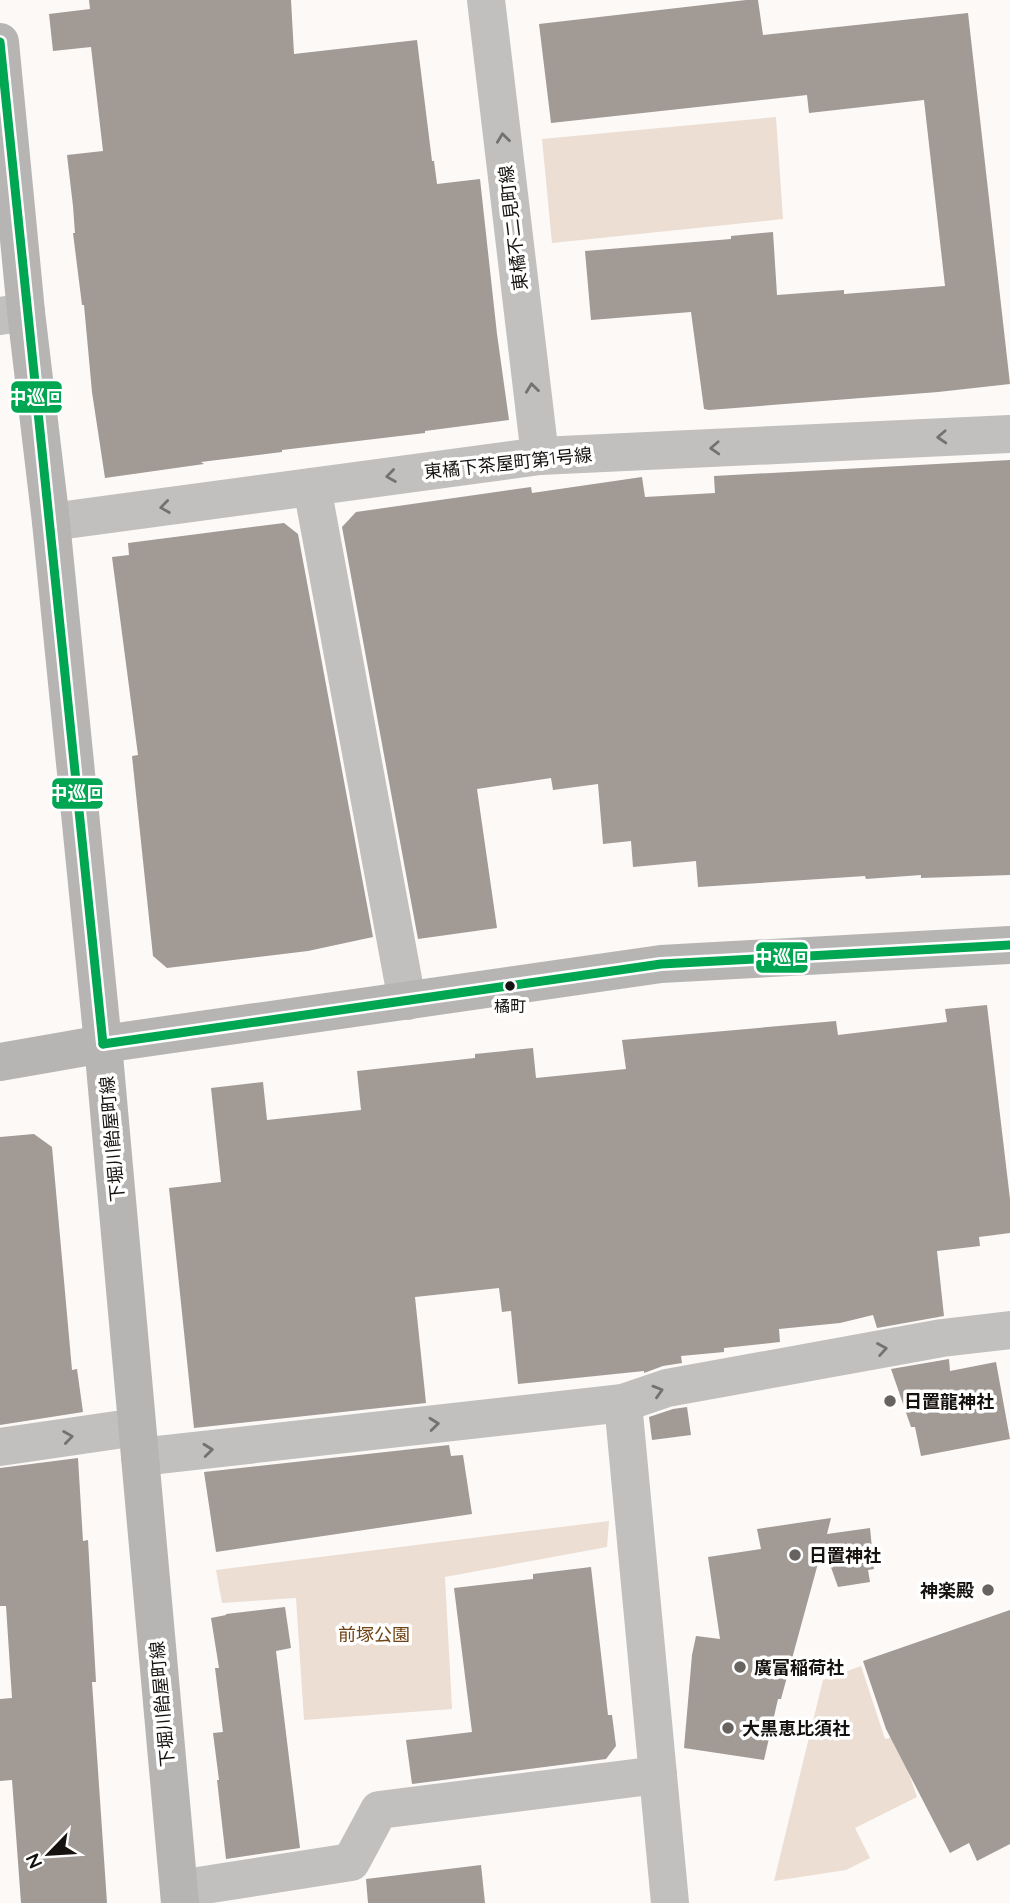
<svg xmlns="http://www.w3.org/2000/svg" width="1010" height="1903" font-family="Quicksand,'Noto Sans JP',sans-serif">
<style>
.green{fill:#ecded2}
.building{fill:#a19a95}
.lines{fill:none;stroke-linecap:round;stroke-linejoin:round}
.street{stroke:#c1c0bf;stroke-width:38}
.secondary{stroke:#b7b5b3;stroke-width:38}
.bus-1-casing{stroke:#fff;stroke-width:14}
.bus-1{stroke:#00a651;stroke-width:9}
.oneway{stroke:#747270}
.bus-dot{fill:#16120f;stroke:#fff;stroke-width:2.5}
.poi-dot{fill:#666360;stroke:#fff;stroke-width:2.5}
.labels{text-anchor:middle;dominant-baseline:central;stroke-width:7;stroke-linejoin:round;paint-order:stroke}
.bus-label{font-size:16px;fill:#16120f;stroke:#fff}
.street-label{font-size:18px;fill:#16120f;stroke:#fff}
.poi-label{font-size:18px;font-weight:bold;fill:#16120f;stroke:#fff;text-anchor:start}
.park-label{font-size:18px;fill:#714313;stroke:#fff}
.line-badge{stroke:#fff;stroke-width:2.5}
.badge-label{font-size:19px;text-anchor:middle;font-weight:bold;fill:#fff}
</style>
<rect width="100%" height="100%" fill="#fcf9f7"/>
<g class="green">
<path d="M 776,117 L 783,219 L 552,243 L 542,139 Z"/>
<path d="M 609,1521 L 607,1547 L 445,1577 L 452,1709 L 304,1720 L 296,1598 L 222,1603 L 216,1570 Z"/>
<path d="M 861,1666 L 885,1739 L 896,1736 L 917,1797 L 855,1828 L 870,1858 L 846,1870 L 774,1881 L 823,1680 Z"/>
</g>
<g class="building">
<path d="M 89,0 L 291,0 L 294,54 L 417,40 L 432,161 L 434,161 L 437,184 L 480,179 L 497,334 L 509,420 L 425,431 L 425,433 L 282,450 L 282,452 L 201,462 L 204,464 L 105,478 L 92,392 L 84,305 L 82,305 L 73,233 L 75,233 L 73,206 L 67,155 L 103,151 L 91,47 L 53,51 L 49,14 L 90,9 Z"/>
<path d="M 746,0 L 758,0 L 763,35 L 968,13 L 1010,384 L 938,392 L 709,410 L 704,409 L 691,312 L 591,320 L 585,251 L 731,239 L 731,236 L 773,232 L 777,295 L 844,290 L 844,294 L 945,286 L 924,100 L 809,113 L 807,95 L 551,123 L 539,24 Z"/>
<path d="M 1010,460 L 1010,875 L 921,878 L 921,875 L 866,879 L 865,876 L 698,887 L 696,861 L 633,867 L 631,841 L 603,844 L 598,784 L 553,790 L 551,778 L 477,789 L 497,928 L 418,939 L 342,527 L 356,512 L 531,487 L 532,493 L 642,477 L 645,497 L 715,493 L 714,476 Z"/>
<path d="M 284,523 L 298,534 L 373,937 L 308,951 L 167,968 L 153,956 L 132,756 L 138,755 L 112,557 L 129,555 L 128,543 Z"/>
<path d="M 987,1005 L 1010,1199 L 1010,1233 L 979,1237 L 980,1246 L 937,1251 L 944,1316 L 877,1328 L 873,1315 L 840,1323 L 779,1329 L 780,1342 L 724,1348 L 724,1352 L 681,1356 L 682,1363 L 663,1366 L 644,1373 L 644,1371 L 518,1384 L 511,1311 L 502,1312 L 499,1288 L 415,1297 L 426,1403 L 194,1428 L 169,1188 L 221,1182 L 211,1088 L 263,1082 L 267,1120 L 361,1110 L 357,1071 L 475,1058 L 475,1054 L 533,1048 L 536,1078 L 626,1069 L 622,1040 L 836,1021 L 838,1035 L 947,1022 L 945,1009 Z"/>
<path d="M 34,1134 L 52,1147 L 72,1370 L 77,1369 L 83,1412 L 0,1425 L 0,1137 Z"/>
<path d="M 949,1359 L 950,1371 L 996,1362 L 1010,1439 L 921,1456 L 915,1427 L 911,1427 L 891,1369 Z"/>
<path d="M 687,1407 L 691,1435 L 652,1440 L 649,1417 L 673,1409 Z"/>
<path d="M 449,1445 L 451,1456 L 463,1455 L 472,1514 L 216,1552 L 204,1472 Z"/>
<path d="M 78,1458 L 83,1541 L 88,1540 L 96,1682 L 92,1682 L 107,1903 L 21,1903 L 12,1780 L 0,1781 L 0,1699 L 12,1698 L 6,1606 L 0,1606 L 0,1468 Z"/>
<path d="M 831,1518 L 827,1534 L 870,1528 L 874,1569 L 868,1570 L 870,1582 L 838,1587 L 823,1545 L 781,1699 L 778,1699 L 764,1760 L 684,1748 L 692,1655 L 696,1636 L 720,1639 L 708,1557 L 761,1549 L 757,1529 Z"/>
<path d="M 591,1567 L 608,1715 L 612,1715 L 616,1746 L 606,1759 L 412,1784 L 406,1740 L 472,1732 L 454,1588 L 533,1579 L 533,1574 Z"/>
<path d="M 285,1607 L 291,1648 L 276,1651 L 300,1848 L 226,1859 L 217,1780 L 219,1780 L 213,1733 L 223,1732 L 215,1668 L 219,1668 L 211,1618 L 226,1615 L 226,1614 Z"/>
<path d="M 1010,1610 L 1010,1844 L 977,1861 L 969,1843 L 950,1853 L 886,1729 L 863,1661 Z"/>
<path d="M 481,1865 L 485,1903 L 368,1903 L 366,1879 Z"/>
</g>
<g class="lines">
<g class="street">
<path d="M 486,0 L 540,456"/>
<path d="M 0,316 L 26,312"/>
<path d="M 312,487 L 407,1001"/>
<path d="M 51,522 L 540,456 L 1010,434"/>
<path d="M 623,1403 L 670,1903"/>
<path d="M 0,1447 L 137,1427"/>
<path d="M 140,1457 L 623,1403 L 667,1388 L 942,1338 L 1010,1330"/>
<path d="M 179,1889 L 351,1862 L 379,1810 L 658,1775"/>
</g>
<g class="secondary">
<path d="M 0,42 L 26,312 L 51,522 L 103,1044 L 180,1903"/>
<path d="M 0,1062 L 103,1044 L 661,964 L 1010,945"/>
</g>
<defs>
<g id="bus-1">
<path d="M 0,42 L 103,1044"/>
<path d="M 103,1044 L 661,964 L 1010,945"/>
</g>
</defs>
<use href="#bus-1" class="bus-1-casing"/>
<use href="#bus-1" class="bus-1"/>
</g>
<defs><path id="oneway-chevron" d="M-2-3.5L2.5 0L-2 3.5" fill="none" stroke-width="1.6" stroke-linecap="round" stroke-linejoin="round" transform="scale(1.75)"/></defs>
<g class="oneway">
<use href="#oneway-chevron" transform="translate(503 138) rotate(-97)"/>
<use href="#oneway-chevron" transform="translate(532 388) rotate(-97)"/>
<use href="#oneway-chevron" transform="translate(942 437) rotate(177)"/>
<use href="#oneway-chevron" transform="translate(715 448) rotate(177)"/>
<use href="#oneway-chevron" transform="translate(391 476) rotate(172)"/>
<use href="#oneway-chevron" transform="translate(165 507) rotate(172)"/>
<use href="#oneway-chevron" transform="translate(882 1349) rotate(-10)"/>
<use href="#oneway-chevron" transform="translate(658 1391) rotate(-17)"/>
<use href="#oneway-chevron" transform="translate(434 1424) rotate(-6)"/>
<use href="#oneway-chevron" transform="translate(68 1437) rotate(-8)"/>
<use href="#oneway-chevron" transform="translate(208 1450) rotate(-6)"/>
</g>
<circle class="bus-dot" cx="510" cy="986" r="6"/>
<g class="poi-dot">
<circle cx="890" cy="1401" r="7"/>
<circle cx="795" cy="1555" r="7"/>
<circle cx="988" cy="1590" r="7"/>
<circle cx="740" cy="1667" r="7"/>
<circle cx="728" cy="1728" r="7"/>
</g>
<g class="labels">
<g class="bus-label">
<text x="510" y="1006">橘町</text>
</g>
<g class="street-label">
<text transform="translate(513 228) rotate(-97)">東橘不二見町線</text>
<text transform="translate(508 463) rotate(-6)">東橘下茶屋町第1号線</text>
<text transform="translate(112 1139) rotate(-95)">下堀川飴屋町線</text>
<text transform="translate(162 1704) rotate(-95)">下堀川飴屋町線</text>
</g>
<g class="poi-label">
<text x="904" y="1401">日置龍神社</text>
<text x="809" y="1555">日置神社</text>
<text x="974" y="1590" text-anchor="end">神楽殿</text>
<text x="754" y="1667">廣富稲荷社</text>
<text x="742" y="1728">大黒恵比須社</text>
</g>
<g class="park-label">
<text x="374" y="1634">前塚公園</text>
</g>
</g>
<g class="line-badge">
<rect x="10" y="380" width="53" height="34" rx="7" fill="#00a651"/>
<rect x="51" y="777" width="53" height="33" rx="7" fill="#00a651"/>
<rect x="755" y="941" width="54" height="33" rx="7" fill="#00a651"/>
</g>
<g class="badge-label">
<text x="36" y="404">中巡回</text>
<text x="77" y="800">中巡回</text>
<text x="782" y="964">中巡回</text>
</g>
<g transform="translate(49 1854) rotate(245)" stroke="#ffffff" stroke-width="5" paint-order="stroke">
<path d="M0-5L12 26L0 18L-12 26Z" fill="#16120f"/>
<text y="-10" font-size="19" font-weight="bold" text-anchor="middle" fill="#16120f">N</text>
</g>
</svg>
